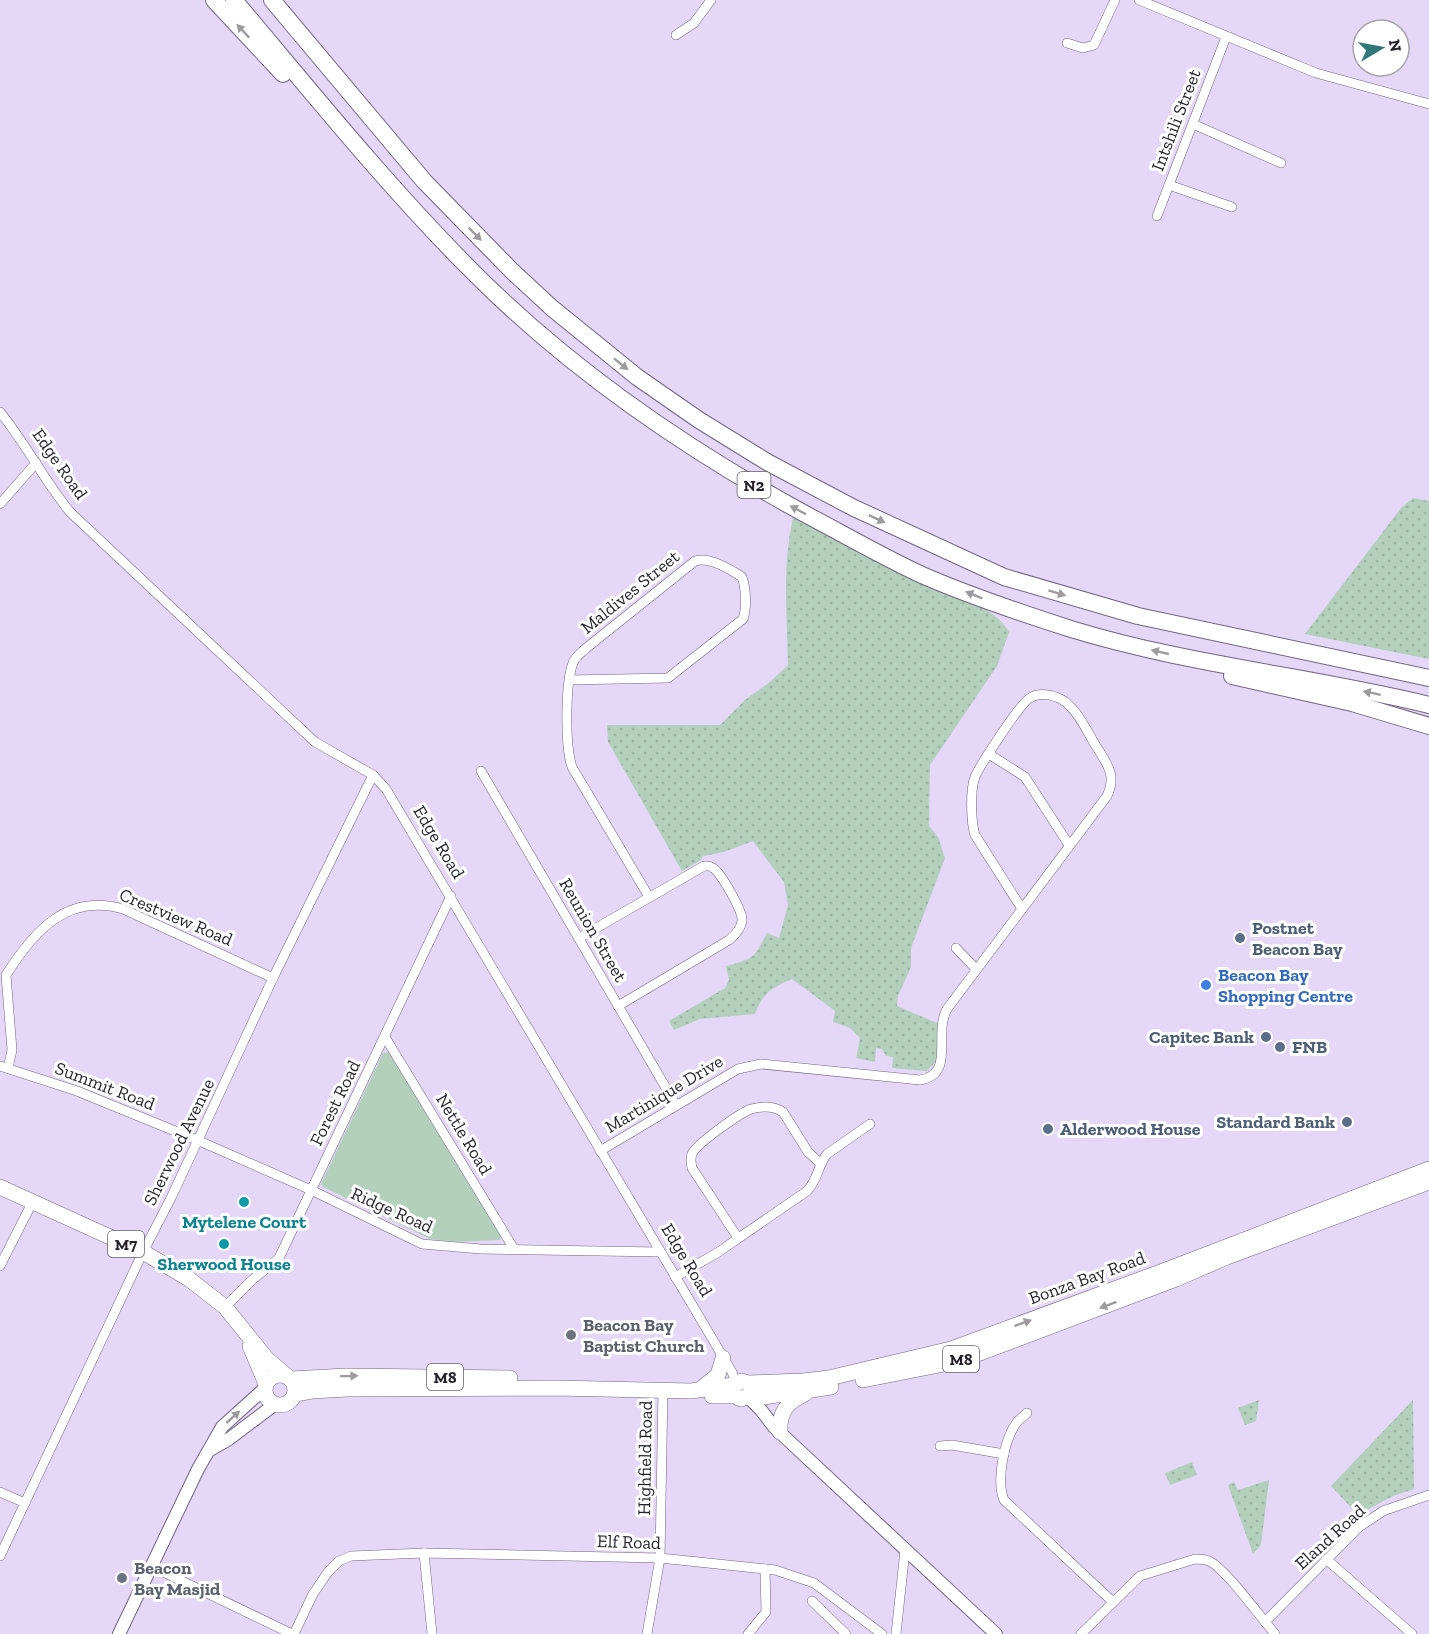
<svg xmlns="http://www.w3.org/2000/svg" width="1429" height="1634" font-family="'Zilla Slab',serif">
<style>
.grass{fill:url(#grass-dots)}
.green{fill:#b3d0bc}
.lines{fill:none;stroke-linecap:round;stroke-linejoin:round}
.minor-casing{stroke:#726581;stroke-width:10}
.tertiary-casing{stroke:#726581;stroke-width:14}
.primary-casing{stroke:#726581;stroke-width:16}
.motorway-casing{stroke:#726581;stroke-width:18}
.minor{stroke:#fff;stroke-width:9}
.tertiary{stroke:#fff;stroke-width:12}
.primary{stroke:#fff;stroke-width:15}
.motorway{stroke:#fff;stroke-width:16}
.oneway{fill:#9d9aa0}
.service-dot{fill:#5c6f8a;stroke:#fff;stroke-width:2}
.shop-dot{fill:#3f7fe0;stroke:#fff;stroke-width:2}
.culture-dot{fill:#0f9aa8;stroke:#fff;stroke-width:2}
.worship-dot{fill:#6b7280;stroke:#fff;stroke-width:2}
.labels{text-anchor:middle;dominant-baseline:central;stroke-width:6;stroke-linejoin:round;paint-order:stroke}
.shield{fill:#fff;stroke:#66626b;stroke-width:1.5}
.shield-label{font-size:16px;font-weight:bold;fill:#251f2b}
.street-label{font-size:18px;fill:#251f2b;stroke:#fff}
.service-label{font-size:18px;font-weight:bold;fill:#4e5e75;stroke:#fff;text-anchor:start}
.shop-label{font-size:18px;font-weight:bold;fill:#366cbe;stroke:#fff;text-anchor:start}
.culture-label{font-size:18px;font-weight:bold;fill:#0d838f;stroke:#fff}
.worship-label{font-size:18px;font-weight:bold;fill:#5b616d;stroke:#fff;text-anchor:start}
</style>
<defs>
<pattern id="grass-dots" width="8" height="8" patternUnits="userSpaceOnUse" patternTransform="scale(1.5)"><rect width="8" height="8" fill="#b3d0bc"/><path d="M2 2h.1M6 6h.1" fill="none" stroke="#9ab2a2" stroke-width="1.8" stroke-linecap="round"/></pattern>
</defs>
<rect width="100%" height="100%" fill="#e5d7f7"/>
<g class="grass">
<path d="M 1413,498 L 1429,501 L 1429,659 L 1305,634 L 1401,508 Z"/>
<path d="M 793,518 C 817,527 837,542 859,553 C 895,571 992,598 1009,632 L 997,666 L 930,765 L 929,826 L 938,837 L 945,858 L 911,948 L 911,967 L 898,996 L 897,1006 L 939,1024 L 938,1060 L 926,1071 L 892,1068 L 893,1057 L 886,1056 L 882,1049 L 876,1048 L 875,1062 L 856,1058 L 860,1038 L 850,1028 L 833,1022 L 835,1011 L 792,979 C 772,988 763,992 755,1014 L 700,1019 L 674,1030 L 669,1021 L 725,988 L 729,980 L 726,966 C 754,959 754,958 767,933 L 779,938 L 788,905 L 784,882 L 753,841 L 724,852 L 703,856 L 701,860 L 682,871 L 608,742 L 607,725 L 720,725 L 745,700 L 770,682 L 788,665 C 787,616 782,566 793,518 Z"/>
<path d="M 1259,1400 L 1256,1421 L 1245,1425 L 1238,1408 Z"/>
<path d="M 1413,1400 L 1414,1489 L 1393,1496 L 1358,1515 L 1331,1486 Z"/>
<path d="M 1192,1462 L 1197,1475 L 1170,1485 L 1165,1473 Z"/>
<path d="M 1269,1480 L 1261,1545 L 1253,1554 L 1228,1485 L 1234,1482 L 1238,1490 Z"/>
</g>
<path class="green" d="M 390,1052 L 395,1058 L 501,1236 L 500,1240 L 454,1242 L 430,1239 L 323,1187 L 321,1184 L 383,1053 Z"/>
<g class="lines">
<defs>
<g id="minor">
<path d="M 1139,0 L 1316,73 L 1429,104"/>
<path d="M 676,35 L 694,23 L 711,0"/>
<path d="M 1067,43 L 1083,48 L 1094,45 L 1115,0"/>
<path d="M 1193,124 L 1281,163"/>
<path d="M 1169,185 L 1232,207"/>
<path d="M 1157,216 L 1226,37"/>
<path d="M 0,412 C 26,444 44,480 70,512 L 315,742 L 373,775 L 386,789 L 732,1372 L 736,1383"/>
<path d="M 0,504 L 36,463"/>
<path d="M 569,680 L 668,678 L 743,619 C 747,608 746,588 742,577 C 730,569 709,556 695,561 L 585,649 C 581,653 575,657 573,663 C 565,684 565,746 572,767 L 649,897"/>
<path d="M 989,754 L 1025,777 L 1069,845"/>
<path d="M 481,771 L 676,1105"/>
<path d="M 579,938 L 704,866 C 709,866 709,865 713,868 C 721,873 743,911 742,921 C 741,929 735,935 729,940 L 618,1006"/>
<path d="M 956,948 L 976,969"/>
<path d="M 385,1037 L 514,1249"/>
<path d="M 0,1066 L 77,1091 L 197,1140 L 311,1190 L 422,1244 L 481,1249 L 660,1252"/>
<path d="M 8,1068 L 12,1050 L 6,975 C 34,931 67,893 123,909 L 273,978"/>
<path d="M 600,1151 L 738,1069 L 761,1064 L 920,1080 C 956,1074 933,1034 947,1009 L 1107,796 C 1117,775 1107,764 1096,746 C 1086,730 1075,703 1056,697 C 1049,694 1037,693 1030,698 C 1021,702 980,765 975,777 C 970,789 971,823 975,835 L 1022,909"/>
<path d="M 738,1238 L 692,1168 C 691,1163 690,1159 692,1154 C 696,1144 740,1113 751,1109 C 762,1106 774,1106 783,1112 L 808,1152 L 821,1164"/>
<path d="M 0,1266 L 33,1201"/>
<path d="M 675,1277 L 717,1253 L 807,1191 C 818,1180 818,1165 827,1154 L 870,1124"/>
<path d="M 225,1307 L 251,1281 L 279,1258 L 451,896"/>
<path d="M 1027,1413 C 1024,1416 1020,1419 1017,1422 C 1004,1439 996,1481 1004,1500 L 1113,1602"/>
<path d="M 940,1446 L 952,1445 L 1004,1454"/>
<path d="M 0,1492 L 25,1503"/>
<path d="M 424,1553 L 432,1634"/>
<path d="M 0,1556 L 143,1252 L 172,1196 L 273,978 L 373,775"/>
<path d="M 1326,1559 L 1412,1634"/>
<path d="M 151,1566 L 292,1634"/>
<path d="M 812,1601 L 846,1634"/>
<path d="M 1265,1622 L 1359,1527 L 1383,1511 L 1429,1495"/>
<path d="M 294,1634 L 313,1594 L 328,1572 L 339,1561 L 351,1556 L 424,1553 L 660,1558 L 775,1570 L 814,1583 L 882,1634"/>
<path d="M 647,1634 L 660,1558 L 663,1389"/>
<path d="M 748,1634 L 766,1612 L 765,1569"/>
<path d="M 896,1634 L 905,1550"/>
<path d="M 1081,1634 L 1140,1576 L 1195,1559 C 1200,1559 1204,1559 1209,1561 C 1226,1569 1261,1618 1275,1634"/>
</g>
<g id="tertiary">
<path d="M 748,1397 L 761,1410 L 774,1427 L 996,1634"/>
<path d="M 210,1450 L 229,1439 L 274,1405"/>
<path d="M 119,1634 L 198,1469 L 222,1427 L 264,1389"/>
</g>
<g id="primary">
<path d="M 0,1187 L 143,1252 L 189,1279 L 225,1307 L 267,1359 L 287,1376"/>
<path d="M 250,1346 L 266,1384"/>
<circle cx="280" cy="1390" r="15"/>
<path d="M 291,1379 L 346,1376 L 510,1378"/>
<path d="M 863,1380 L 944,1364 L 980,1353 L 1176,1279 L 1227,1257 L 1429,1182"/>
<path d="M 703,1387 L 718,1375 L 723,1358"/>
<path d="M 295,1394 L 312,1391 L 347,1389 L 556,1388 L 691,1391 L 734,1385 L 742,1381 L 748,1383 L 803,1381 L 829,1378 L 951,1349 L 1158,1273 L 1429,1169"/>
<path d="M 712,1396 L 735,1396 L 741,1399 L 749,1395 L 763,1397 L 831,1387"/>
<path d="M 780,1432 C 779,1412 787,1402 805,1394"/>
</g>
<g id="motorway">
<path d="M 214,0 L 283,74"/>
<path d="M 234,0 C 310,90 384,182 466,265 C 566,367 682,447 807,515 C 845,535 883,557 922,575 C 970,596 1021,613 1071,629 C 1188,665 1310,676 1429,705"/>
<path d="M 272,0 L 424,181 L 511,270 L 552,308 L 637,377 L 699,420 L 767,462 L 854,508 L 1004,577 L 1138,616 L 1429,678"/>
<path d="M 1232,676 L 1352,703 L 1429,726"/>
</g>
</defs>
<use href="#minor" class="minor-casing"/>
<use href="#tertiary" class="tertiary-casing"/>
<use href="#primary" class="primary-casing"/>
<use href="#motorway" class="motorway-casing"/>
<use href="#minor" class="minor"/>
<use href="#tertiary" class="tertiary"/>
<use href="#primary" class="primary"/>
<use href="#motorway" class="motorway"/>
</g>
<defs><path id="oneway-solid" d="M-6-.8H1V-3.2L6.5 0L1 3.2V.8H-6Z" transform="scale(1.5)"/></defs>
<g class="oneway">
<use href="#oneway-solid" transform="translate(243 31) rotate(-133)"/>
<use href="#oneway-solid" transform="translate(475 234) rotate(45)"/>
<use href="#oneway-solid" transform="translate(621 364) rotate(39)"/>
<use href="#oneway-solid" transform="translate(798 510) rotate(-152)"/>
<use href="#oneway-solid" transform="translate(877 519) rotate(25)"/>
<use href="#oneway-solid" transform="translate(1057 593) rotate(17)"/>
<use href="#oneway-solid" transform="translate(974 595) rotate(-158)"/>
<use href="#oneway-solid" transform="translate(1160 652) rotate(-167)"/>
<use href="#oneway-solid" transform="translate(1372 693) rotate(-168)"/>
<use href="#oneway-solid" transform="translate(1108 1305) rotate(159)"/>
<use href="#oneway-solid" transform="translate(1023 1323) rotate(-20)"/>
<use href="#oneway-solid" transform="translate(349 1376) rotate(-1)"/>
<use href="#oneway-solid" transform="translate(233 1417) rotate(-42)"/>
</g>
<g class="service-dot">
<circle cx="1240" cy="938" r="6"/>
<circle cx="1266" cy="1037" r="6"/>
<circle cx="1280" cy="1047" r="6"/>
<circle cx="1347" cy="1122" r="6"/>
<circle cx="1048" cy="1129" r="6"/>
</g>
<circle class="shop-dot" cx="1206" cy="985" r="6"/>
<g class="culture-dot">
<circle cx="244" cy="1202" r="6"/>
<circle cx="224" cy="1244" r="6"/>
</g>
<g class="worship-dot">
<circle cx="571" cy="1335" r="6"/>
<circle cx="122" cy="1578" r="6"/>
</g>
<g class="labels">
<g class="shield">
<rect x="737.5" y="472" width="33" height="26" rx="4.5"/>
<rect x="108" y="1231" width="36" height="26" rx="4.5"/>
<rect x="943" y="1346" width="36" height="26" rx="4.5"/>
<rect x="427" y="1364" width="36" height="26" rx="4.5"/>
</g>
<g class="shield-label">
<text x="754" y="485">N2</text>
<text x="126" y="1244">M7</text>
<text x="961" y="1359">M8</text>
<text x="445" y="1377">M8</text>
</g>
<g class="street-label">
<text transform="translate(1176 120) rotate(-69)">Intshili Street</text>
<text transform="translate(60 464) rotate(55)">Edge Road</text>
<text transform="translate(630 592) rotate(-39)">Maldives Street</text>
<text transform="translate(439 842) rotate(59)">Edge Road</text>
<text transform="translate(176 917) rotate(23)">Crestview Road</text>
<text transform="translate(593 930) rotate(60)">Reunion Street</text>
<text transform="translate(105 1086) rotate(21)">Summit Road</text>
<text transform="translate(664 1094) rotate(-31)">Martinique Drive</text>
<text transform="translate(335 1103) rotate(-64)">Forest Road</text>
<text transform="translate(464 1134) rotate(59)">Nettle Road</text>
<text transform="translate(179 1142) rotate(-64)">Sherwood Avenue</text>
<text transform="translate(392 1210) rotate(24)">Ridge Road</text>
<text transform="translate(687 1260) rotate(59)">Edge Road</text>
<text transform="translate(1087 1278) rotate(-20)">Bonza Bay Road</text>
<text transform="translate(645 1458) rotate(-89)">Highfield Road</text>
<text transform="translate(1330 1537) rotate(-42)">Eland Road</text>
<text transform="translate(629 1542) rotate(2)">Elf Road</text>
</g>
<g class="service-label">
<text x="1252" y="928">Postnet<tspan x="1252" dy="21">Beacon Bay</tspan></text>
<text x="1254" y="1037" text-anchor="end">Capitec Bank</text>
<text x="1292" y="1047">FNB</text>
<text x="1335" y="1122" text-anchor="end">Standard Bank</text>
<text x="1060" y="1129">Alderwood House</text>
</g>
<g class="shop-label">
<text x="1218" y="975">Beacon Bay<tspan x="1218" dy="21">Shopping Centre</tspan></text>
</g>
<g class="culture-label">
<text x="244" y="1222">Mytelene Court</text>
<text x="224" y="1264">Sherwood House</text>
</g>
<g class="worship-label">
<text x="583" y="1325">Beacon Bay<tspan x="583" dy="21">Baptist Church</tspan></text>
<text x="134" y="1568">Beacon<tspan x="134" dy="21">Bay Masjid</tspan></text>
</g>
</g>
<g transform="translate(1381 48) rotate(80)"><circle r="28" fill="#ffffff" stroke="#a8a5aa" stroke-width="1.5"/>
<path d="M0-4.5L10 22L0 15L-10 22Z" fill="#2f7877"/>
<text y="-9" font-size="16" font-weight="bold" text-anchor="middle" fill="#251f2b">N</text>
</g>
</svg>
